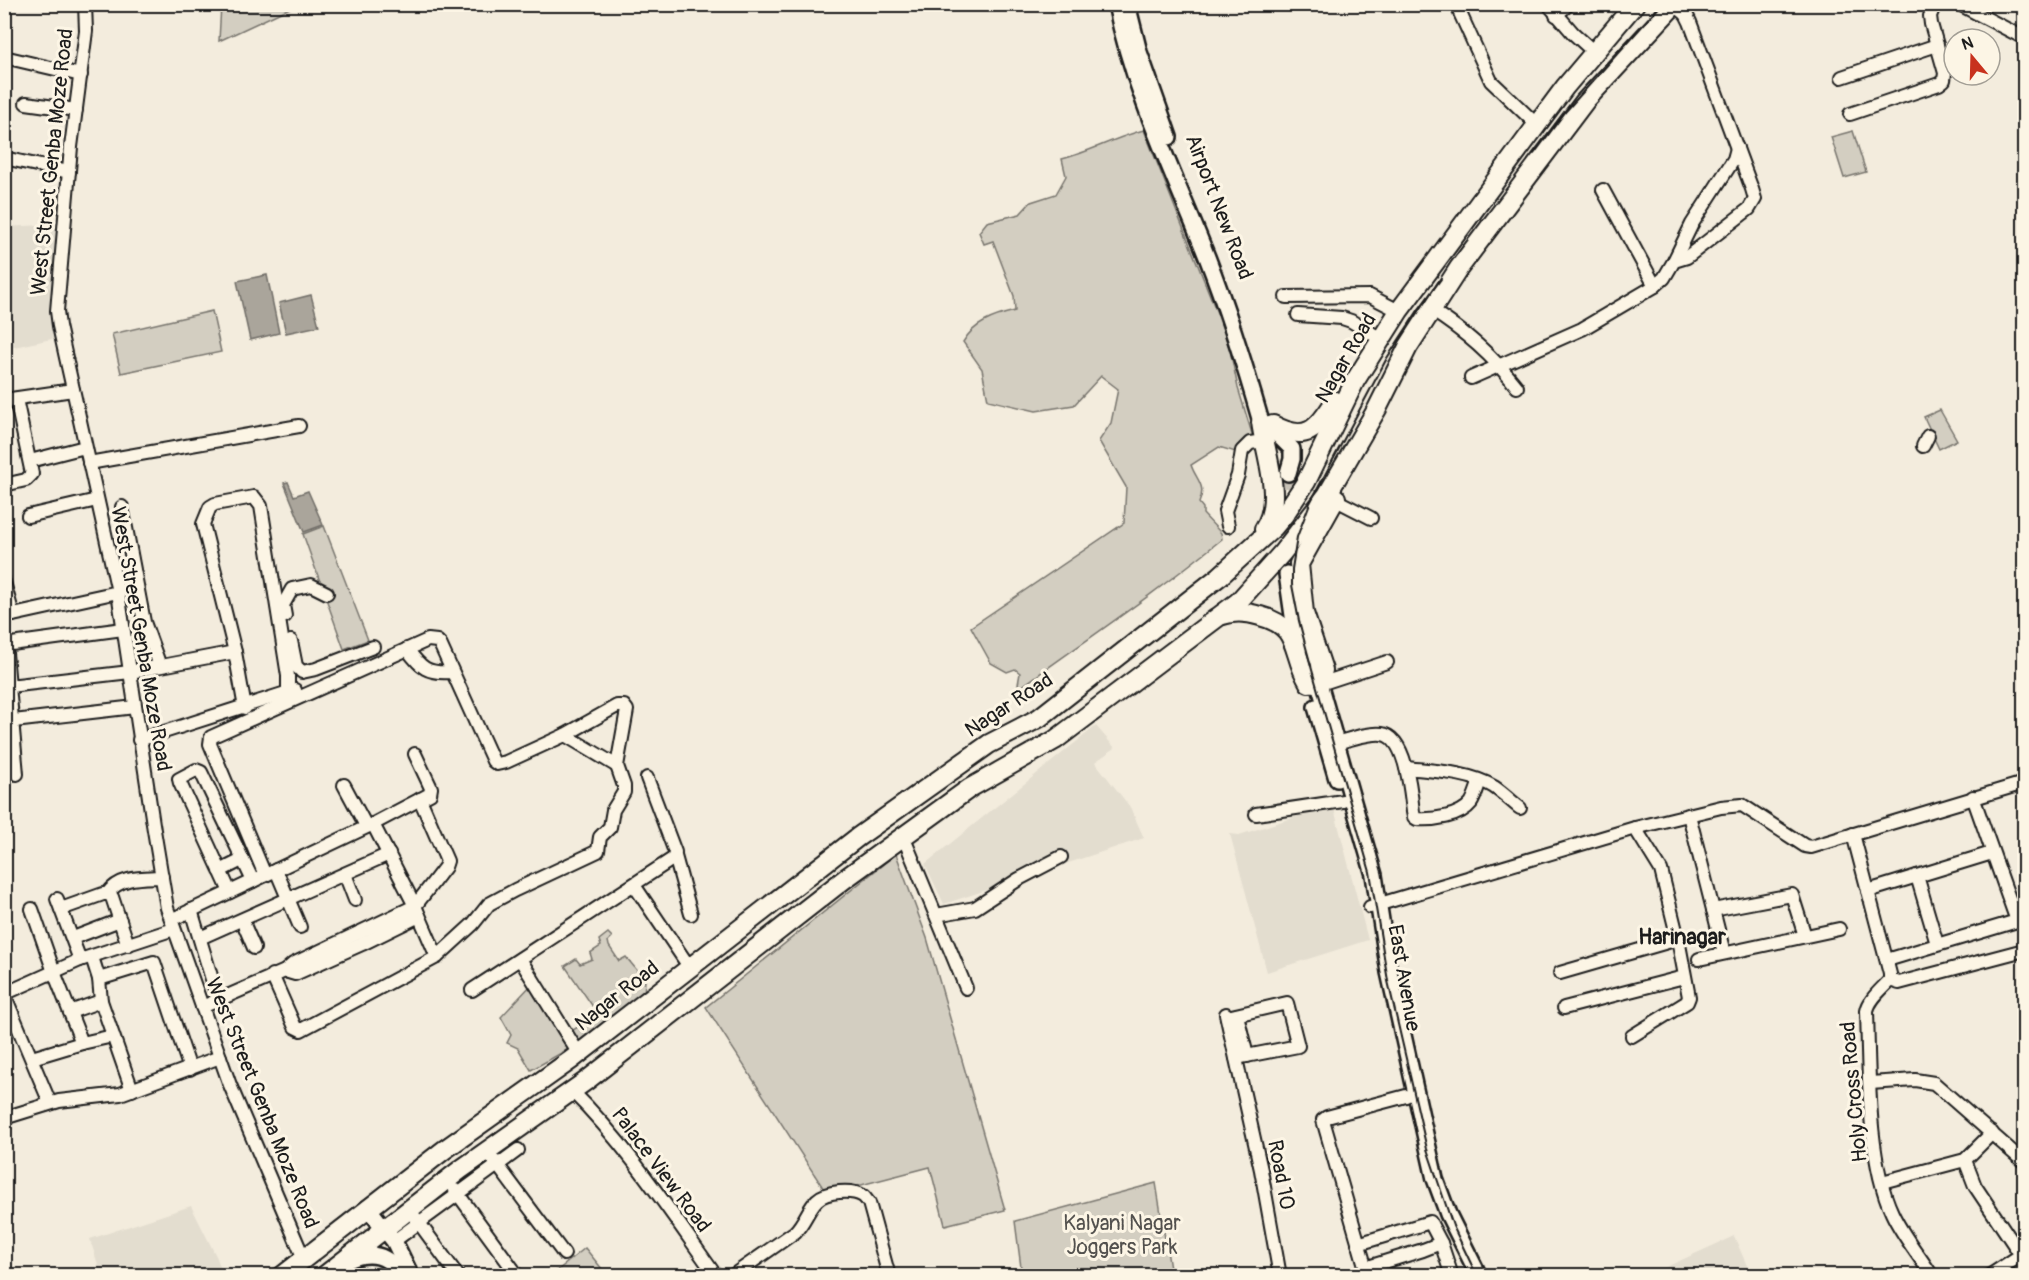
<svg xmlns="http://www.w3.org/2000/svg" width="2029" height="1280" font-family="Pangolin,sans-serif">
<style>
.built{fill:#e3ddcf}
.green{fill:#d3cec1;stroke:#78756e;stroke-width:1.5}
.water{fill:#aaa59b;stroke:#716e68;stroke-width:1.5}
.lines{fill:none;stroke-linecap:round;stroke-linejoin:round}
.major-tunnel{stroke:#c8c2b6;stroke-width:15;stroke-dasharray:15 8;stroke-linecap:butt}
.minor-casing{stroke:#1c1c1c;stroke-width:16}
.major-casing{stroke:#1c1c1c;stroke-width:20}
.highway-casing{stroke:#1c1c1c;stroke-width:22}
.minor{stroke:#fcf5e5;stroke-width:12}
.major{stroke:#fcf5e5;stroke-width:15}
.highway{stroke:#fcf5e5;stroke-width:18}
.rail{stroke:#1c1c1c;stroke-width:2}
.labels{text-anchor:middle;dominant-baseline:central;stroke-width:6;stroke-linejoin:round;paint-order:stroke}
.street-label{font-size:21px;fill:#1c1c1c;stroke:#fcf5e5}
.park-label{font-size:21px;fill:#53514e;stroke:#fcf5e5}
.neighbourhood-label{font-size:22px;font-weight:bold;fill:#1c1c1c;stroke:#fcf5e5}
</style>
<rect width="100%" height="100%" fill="#f3ecdd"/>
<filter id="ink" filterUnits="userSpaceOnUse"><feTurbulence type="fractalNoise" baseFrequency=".0167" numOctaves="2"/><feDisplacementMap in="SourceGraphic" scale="12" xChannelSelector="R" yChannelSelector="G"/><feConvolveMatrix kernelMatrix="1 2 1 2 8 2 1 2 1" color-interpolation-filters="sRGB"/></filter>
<g filter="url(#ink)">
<g class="built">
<path d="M 65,224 L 61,337 L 5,349 L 4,227 Z"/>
<path d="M 1096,726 L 1115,748 L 1095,762 L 1130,807 L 1144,838 L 944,904 L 925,864 Z"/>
<path d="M 1333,805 L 1368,940 L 1267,972 L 1230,834 L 1239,835 Z"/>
<path d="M 191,1206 L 217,1258 L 223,1275 L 101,1275 L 90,1239 Z"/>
<path d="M 1734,1236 L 1751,1275 L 1648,1275 L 1653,1273 Z"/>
</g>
<g class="green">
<path d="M 221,5 L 221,4 L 296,5 L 219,41 Z"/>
<path d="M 1144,130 L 1217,313 L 1230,350 L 1238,388 L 1253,437 L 1239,453 L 1219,447 L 1191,465 C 1196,480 1207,485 1199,503 L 1203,508 L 1203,514 L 1221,533 L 1222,539 C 1156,593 1086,640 1017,690 L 1020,673 L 1015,669 L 1007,672 L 991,663 L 971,627 L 1124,523 L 1126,487 L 1099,441 L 1111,423 L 1118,389 L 1101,376 L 1074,405 L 1036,411 L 988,400 L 982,369 L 963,342 C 974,323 994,316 1015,311 L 1014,296 L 993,241 L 984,244 L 979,232 L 987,222 L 1020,214 L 1031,202 L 1056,194 L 1066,176 L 1062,159 C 1090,152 1116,137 1144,130 Z"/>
<path d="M 1853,131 L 1866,172 L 1844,178 L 1831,137 Z"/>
<path d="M 212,311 L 221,352 L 121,373 L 112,334 Z"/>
<path d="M 1940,410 L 1957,440 L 1939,449 L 1924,417 Z"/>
<path d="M 324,526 L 368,640 L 344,649 L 303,534 Z"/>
<path d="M 896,854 L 927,938 L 1005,1210 L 945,1225 L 930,1167 L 827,1194 L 706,1007 Z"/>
<path d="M 608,933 L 612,937 L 608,941 L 609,946 L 619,961 L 626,957 L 645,980 L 644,997 L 577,1044 L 570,1032 L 598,1014 L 565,966 L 576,959 L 580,964 L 592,959 L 590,953 L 601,946 L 599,940 Z"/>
<path d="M 533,983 L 572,1047 L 531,1070 L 518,1048 L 507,1043 L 511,1035 L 501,1017 Z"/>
<path d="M 1156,1183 L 1171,1275 L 1022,1275 L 1015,1221 Z"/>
<path d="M 585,1248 L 607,1275 L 552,1275 Z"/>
</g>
<g class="water">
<path d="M 267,275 L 279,333 L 250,340 L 237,281 Z"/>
<path d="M 311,295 L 319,326 L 286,333 L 279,303 Z"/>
<path d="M 288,482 L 294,496 L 308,491 L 323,525 L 304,532 L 284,483 Z"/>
</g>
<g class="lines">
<path class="major-tunnel" d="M 1288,473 L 1287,502 L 1294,573"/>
<defs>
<g id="minor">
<path d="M 85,4 L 86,31 L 71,147 L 57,311 L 59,326 L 118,592 L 153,824 L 167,908 L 230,1085 L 304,1259"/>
<path d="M 1458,4 L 1460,13 L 1491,81 L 1537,125"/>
<path d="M 1548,4 L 1573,33 L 1594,52"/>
<path d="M 1959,4 L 2024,38"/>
<path d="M 1556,15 L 1569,4"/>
<path d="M 4,57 L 81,75"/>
<path d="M 1842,77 L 1937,45"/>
<path d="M 26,103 L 76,110"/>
<path d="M 1850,114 L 1939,84 L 1944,80 L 1945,73 L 1931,24 L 1930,16 L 1935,4"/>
<path d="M 4,158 L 69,172"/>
<path d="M 1603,190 L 1655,286"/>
<path d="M 1674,261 L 1692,224 L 1734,159 L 1737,148"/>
<path d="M 1286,297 L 1370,296 L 1399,311"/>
<path d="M 1431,310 C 1463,330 1493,356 1517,387"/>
<path d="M 1298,315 L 1342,318 L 1351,321 L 1381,339"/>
<path d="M 1471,378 L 1582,329 L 1655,286 L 1664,278 L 1674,261 L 1687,257 L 1749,209 L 1755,199 L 1752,189 L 1690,22 L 1686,14 L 1675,5"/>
<path d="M 4,400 L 73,390"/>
<path d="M 1923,446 L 1928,436"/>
<path d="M 30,461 L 85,447"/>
<path d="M 89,463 L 299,426"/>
<path d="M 4,485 L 26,480 L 32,474 L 16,399"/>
<path d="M 1330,497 L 1371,518"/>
<path d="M 122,507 L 144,622 L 160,666"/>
<path d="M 28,516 L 97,500"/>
<path d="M 1228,526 L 1225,511 L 1238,475 L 1242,451 L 1250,443 L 1264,441"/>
<path d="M 4,582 L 13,615"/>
<path d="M 285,616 L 283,605 L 292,589 L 311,585 L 327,593"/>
<path d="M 4,617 L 118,592"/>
<path d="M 4,631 L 17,774"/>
<path d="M 291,641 L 296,666 L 302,672 L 316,669 L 373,647"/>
<path d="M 4,645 L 123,629"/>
<path d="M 407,649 C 421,668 427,674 452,672"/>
<path d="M 9,686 L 130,672 L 235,652"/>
<path d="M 1314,686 L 1387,662"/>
<path d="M 245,708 L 235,652 L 203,524 L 210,507 L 215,504 L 254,497 L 261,506 L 288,676 L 288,693"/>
<path d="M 5,722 L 135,707"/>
<path d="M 565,735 L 617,766"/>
<path d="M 139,740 L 295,690"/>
<path d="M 1328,745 C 1343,742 1367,732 1382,734 C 1406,737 1411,793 1413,812 L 1414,817 L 1417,819 C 1434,820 1460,817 1471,803 C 1475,797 1477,788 1480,781"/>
<path d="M 1406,768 C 1434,771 1470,772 1494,787 C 1503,793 1511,801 1520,808"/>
<path d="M 344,785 L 366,826"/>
<path d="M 1256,814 L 1343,801"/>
<path d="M 1689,815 L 1724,953"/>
<path d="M 373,824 L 415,906 L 437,957"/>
<path d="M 1853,834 L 1890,974 L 1890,980 C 1882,989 1869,999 1867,1011 C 1869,1070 1867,1160 1892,1213 C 1902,1235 1919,1255 1932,1276"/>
<path d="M 903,836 L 966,988"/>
<path d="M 675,856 L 691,914"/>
<path d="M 276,870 L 300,927"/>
<path d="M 220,871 L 242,860"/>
<path d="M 345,874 L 355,900"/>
<path d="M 265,875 L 210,744 L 211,737 L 428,640 L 437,641 L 440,644 L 493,761 L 497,764 L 506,762 L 565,735 L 617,706 L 624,706 L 627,710 L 617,766 L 624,786 L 624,792 L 613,810 L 610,827 L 600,837 L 598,851 L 515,890 L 489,904 L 473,924 L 437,957 L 301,1030 L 295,1027 L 272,975"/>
<path d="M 1917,876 L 1937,944"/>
<path d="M 634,885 L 690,968"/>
<path d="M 1868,891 L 1992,853"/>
<path d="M 230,892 L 180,783 L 179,779 L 196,770 L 201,772 L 253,881"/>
<path d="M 107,894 C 120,876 142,878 162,877"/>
<path d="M 57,899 L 80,960"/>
<path d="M 1370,907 L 1635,828 L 1721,807 L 1742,805 L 1805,846 L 1811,847 L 2024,783"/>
<path d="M 32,909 L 54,972 L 82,1043"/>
<path d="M 61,909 L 103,894 L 108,894 L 112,897 L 128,945"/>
<path d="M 191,910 L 218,999"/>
<path d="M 1713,910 L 1792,895 L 1805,936"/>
<path d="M 936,915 L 975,908 L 1019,879 L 1061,857"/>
<path d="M 171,920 L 373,824 L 430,794 L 431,788 L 415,754"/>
<path d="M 242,920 L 254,948"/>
<path d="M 73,938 L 120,920"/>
<path d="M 200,938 L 389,854"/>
<path d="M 92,957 L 99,979 L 101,1001 L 132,1090"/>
<path d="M 520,959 L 579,1054"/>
<path d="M 1699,959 L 1839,929"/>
<path d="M 1887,960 L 2017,921 L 1973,797"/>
<path d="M 285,971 L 295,974 L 362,944 L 419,916"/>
<path d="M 1560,973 L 1678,939"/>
<path d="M 99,979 L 154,962 L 190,1069"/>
<path d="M 1890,980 L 1899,983 L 2024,950"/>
<path d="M 472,990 L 674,858 L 675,852 L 647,778"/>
<path d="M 4,994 L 80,960 L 174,929"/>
<path d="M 4,994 L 50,1103"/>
<path d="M 202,1007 L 285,971 L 293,964 L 415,906 L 445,867 L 447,861 L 420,799"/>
<path d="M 1564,1008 L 1684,977"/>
<path d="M 70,1012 L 101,1001"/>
<path d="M 1226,1014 L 1261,1170 L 1280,1276"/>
<path d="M 1237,1015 L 1247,1056"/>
<path d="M 1227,1017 L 1287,1003 L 1298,1046 L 1236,1058"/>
<path d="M 1632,1036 L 1687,1002 L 1689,997 L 1678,939 L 1661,870 L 1635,828"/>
<path d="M 32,1058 L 82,1043 L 113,1036"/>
<path d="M 1870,1083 L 1915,1080 L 1934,1083 L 2024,1162"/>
<path d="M 572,1091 C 627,1145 671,1213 716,1276"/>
<path d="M 4,1118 L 59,1101 L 120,1094 L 220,1057"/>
<path d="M 493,1159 L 564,1254"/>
<path d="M 1965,1160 L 1975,1186 L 2021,1255"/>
<path d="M 1882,1182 L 1965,1160 L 1992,1133"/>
<path d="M 455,1190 L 518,1276"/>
<path d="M 414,1216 L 458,1276"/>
<path d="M 394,1241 L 518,1150"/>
<path d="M 1358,1244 L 1430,1222 L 1441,1243 L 1452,1276"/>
<path d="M 1365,1268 L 1423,1250 L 1441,1243"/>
<path d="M 732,1276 L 795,1232 C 805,1222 808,1209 817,1200 C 826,1191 852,1189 863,1196 C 864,1196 868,1202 869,1203 L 889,1276"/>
<path d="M 1368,1276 L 1323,1120 L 1327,1117 L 1406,1096"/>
<path d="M 1989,1276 L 2024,1253"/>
</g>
<g id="major">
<path d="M 1116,4 C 1134,93 1174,174 1207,257 C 1228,311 1245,366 1261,422 L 1267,431"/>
<path d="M 1127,4 L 1139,52 L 1169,137"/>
<path d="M 1273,425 L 1274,431 L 1292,449 L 1292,459 L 1288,473"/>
<path d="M 1287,574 L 1293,616 L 1300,646"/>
<path d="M 1316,673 L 1374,875 L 1389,972 L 1435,1179 L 1448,1214 L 1479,1276"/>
<path d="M 1316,707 L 1337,779"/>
<path d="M 368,1208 L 394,1241 L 411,1276"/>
<path d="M 348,1260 C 369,1251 389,1253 400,1276"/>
</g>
<g id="highway">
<path d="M 1261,422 C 1265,454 1284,500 1264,529"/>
<path d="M 1273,425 C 1306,443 1317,430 1335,401"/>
<path d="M 1223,615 C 1235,611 1247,612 1260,616 C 1302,627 1290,652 1309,683"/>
<path d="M 1319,684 L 1323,670 L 1304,613 L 1299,564 L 1336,498"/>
<path d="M 282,1276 L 444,1150 L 571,1060 L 858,837 L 989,744 L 1039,718 L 1220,576 L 1274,527 L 1284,515 L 1306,482 L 1355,381 L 1399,311 L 1565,87 L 1635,4"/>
<path d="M 324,1276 L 460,1170 L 586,1081 L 846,878 L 970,788 L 1055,740 L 1238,602 L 1282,553 L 1327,495 L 1377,409 L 1408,347 L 1459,268 L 1585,101 L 1675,4"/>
</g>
</defs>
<use href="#minor" class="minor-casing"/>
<use href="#major" class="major-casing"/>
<use href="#highway" class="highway-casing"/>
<use href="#minor" class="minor"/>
<use href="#major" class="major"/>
<use href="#highway" class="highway"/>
<g class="rail">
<path d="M 1534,154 L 1566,111 L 1662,4"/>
<path d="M 1441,279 L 1419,309 L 1387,358 L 1310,503 L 1297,537 L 1292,569 L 1292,585 L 1299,621 L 1312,670 L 1370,872 L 1388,981 L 1427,1149 L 1453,1226 L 1477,1276"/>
</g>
</g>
</g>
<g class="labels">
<g class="street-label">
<text transform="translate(52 162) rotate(-84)">West Street Genba Moze Road</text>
<text transform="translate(1219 207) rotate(69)">Airport New Road</text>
<text transform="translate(1346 358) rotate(-60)">Nagar Road</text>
<text transform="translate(141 639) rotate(80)">West Street Genba Moze Road</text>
<text transform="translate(1009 705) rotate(-33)">Nagar Road</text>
<text transform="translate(1404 978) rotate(80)">East Avenue</text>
<text transform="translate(617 996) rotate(-38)">Nagar Road</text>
<text transform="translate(1854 1092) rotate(-95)">Holy Cross Road</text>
<text transform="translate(262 1103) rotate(68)">West Street Genba Moze Road</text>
<text transform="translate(661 1170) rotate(53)">Palace View Road</text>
<text transform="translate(1281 1175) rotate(79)">Road 10</text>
</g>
<g class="park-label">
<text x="1122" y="1223">Kalyani Nagar<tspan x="1122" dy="24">Joggers Park</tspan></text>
</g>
<g class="neighbourhood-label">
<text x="1682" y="937">Harinagar</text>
</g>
</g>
<rect width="2029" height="1280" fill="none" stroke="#fcf5e5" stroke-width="24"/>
<rect x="12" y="12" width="2005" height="1256" fill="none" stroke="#1c1c1c" stroke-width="2" filter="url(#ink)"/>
<g transform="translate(1972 57) rotate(341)"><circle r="28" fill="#fcf5e5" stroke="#a29e95" stroke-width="1.5"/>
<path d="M0-4.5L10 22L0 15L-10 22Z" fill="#c8321e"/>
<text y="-9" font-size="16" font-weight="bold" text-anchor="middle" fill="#1c1c1c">N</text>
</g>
</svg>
